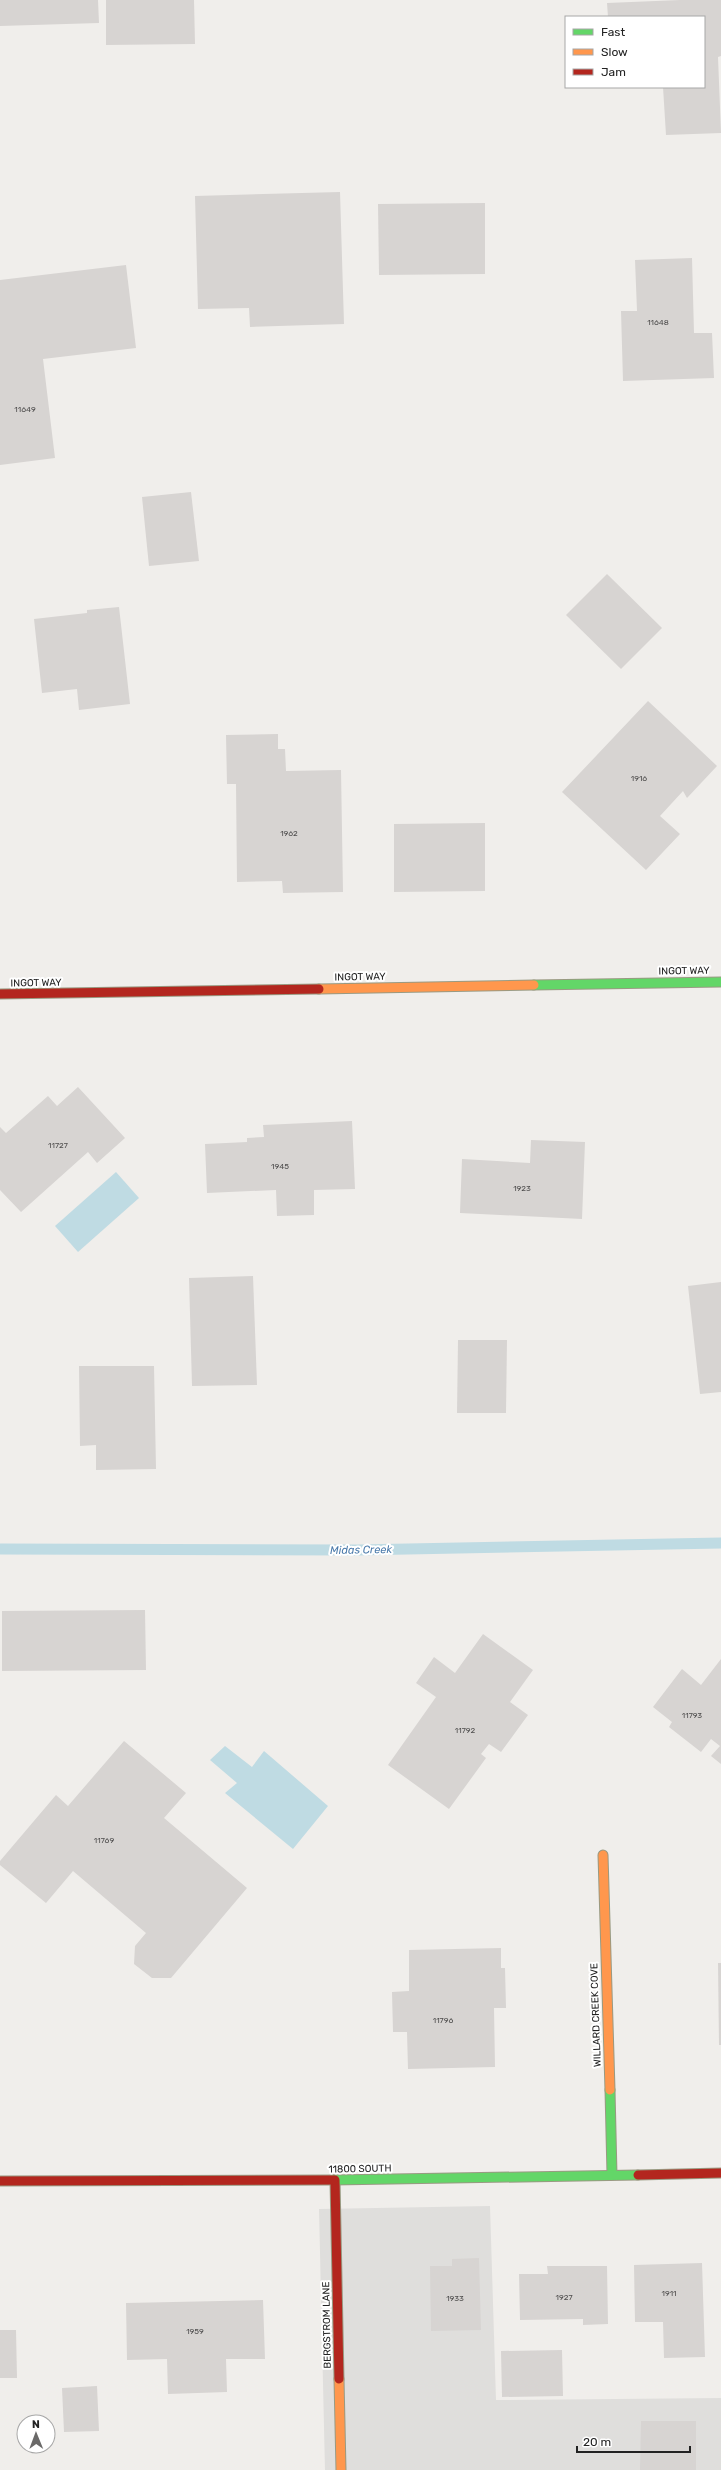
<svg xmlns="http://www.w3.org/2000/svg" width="721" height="2470" font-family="Rubik,sans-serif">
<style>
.residential{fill:#dfdedc}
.water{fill:#bfdbe3}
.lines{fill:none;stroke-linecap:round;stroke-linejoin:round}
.stream{stroke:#bfdbe3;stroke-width:11}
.building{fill:#d7d4d2}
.fast-casing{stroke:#999a82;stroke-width:11}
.slow-casing{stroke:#999a82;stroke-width:11}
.jam-casing{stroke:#999a82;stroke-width:11}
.fast{stroke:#63d668;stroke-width:9}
.slow{stroke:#ff974d;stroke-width:9}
.jam{stroke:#b3261e;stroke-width:9}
.labels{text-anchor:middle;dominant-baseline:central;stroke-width:4;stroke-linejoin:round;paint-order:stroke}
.number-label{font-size:8px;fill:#4f4e4e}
.street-label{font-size:10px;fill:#222;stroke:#fff}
.water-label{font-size:11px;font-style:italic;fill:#4a7aab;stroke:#fff}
</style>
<rect width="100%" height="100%" fill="#f0eeeb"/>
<path class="residential" d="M 490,2206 L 496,2400 L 721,2398 L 721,2470 L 325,2470 L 319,2209 Z"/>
<g class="water">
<path d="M 116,1172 L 139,1198 L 78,1252 L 55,1226 Z"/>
<path d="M 225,1746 L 252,1767 L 264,1751 L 328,1806 L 293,1849 L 225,1793 L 237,1783 L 210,1760 Z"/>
</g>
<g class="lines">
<path class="stream" d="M 0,1549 L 357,1550 L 721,1543"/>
</g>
<g class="building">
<path d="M 0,0 L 98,0 L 99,23 L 0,26 Z"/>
<path d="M 106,0 L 194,0 L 195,44 L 106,45 Z"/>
<path d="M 680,0 L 721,0 L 721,56 L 718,57 L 721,133 L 666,135 L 663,87 L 704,87 L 704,17 L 608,17 L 607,3 Z"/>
<path d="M 340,192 L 344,324 L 250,327 L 249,308 L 198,309 L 195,196 Z"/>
<path d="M 485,203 L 485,274 L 379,275 L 378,204 Z"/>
<path d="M 692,258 L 694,333 L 712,333 L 714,378 L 623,381 L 621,311 L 637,311 L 635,260 Z"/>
<path d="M 126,265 L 136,348 L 43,359 L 55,458 L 0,465 L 0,280 Z"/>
<path d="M 191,492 L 199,561 L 149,566 L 142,497 Z"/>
<path d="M 607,574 L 662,628 L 621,669 L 566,615 Z"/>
<path d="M 119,607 L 130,704 L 79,710 L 77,689 L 42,693 L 34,619 L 87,613 L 87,610 Z"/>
<path d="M 648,701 L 717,766 L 687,798 L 683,791 L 660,816 L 680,834 L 646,870 L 562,792 Z"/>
<path d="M 278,734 L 278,749 L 285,749 L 286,771 L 341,770 L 343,892 L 283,893 L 282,881 L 237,882 L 236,784 L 227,784 L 226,735 Z"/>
<path d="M 485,823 L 485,891 L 394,892 L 394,824 Z"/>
<path d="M 78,1087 L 125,1138 L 97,1163 L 88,1152 L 21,1212 L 0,1190 L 0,1127 L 6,1133 L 48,1096 L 57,1106 Z"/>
<path d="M 352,1121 L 355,1189 L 314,1190 L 314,1215 L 277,1216 L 276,1190 L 207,1193 L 205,1144 L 247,1142 L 247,1138 L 264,1137 L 263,1125 Z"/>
<path d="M 531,1140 L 585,1142 L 582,1219 L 460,1213 L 462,1159 L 530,1163 Z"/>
<path d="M 253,1276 L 257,1385 L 192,1386 L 189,1278 Z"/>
<path d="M 721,1282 L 721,1392 L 700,1394 L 688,1286 Z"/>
<path d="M 458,1340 L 507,1340 L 506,1413 L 457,1413 Z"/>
<path d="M 79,1366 L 154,1366 L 156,1469 L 96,1470 L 96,1445 L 80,1446 Z"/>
<path d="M 145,1610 L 146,1670 L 2,1671 L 2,1611 Z"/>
<path d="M 483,1634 L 533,1670 L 510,1702 L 528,1715 L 501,1752 L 489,1744 L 481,1754 L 486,1758 L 449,1809 L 388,1765 L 436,1697 L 416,1683 L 434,1657 L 455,1673 Z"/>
<path d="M 721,1659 L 721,1764 L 711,1756 L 720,1746 L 711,1739 L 701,1752 L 669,1727 L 672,1722 L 653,1707 L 682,1669 L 701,1685 Z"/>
<path d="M 124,1741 L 186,1793 L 164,1818 L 247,1888 L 171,1978 L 152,1978 L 134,1964 L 135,1946 L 146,1933 L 73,1871 L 46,1903 L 0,1865 L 0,1861 L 56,1795 L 68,1806 Z"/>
<path d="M 501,1948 L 501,1968 L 505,1968 L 506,2008 L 494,2008 L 495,2067 L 408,2069 L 407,2032 L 393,2032 L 392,1992 L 409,1991 L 409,1950 Z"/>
<path d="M 718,1963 L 721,1963 L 721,2045 L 719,2045 Z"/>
<path d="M 479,2258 L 481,2330 L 431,2331 L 430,2266 L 452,2266 L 452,2259 Z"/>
<path d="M 702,2263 L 705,2357 L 664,2358 L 663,2322 L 635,2322 L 634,2265 Z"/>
<path d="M 547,2266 L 607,2266 L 608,2324 L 583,2325 L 583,2319 L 520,2320 L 519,2274 L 548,2274 Z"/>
<path d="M 263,2300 L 265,2359 L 226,2359 L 227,2392 L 168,2394 L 167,2359 L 127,2360 L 126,2303 Z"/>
<path d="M 0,2330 L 16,2330 L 17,2378 L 0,2378 Z"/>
<path d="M 562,2350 L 563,2396 L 502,2397 L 501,2351 Z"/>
<path d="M 97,2386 L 99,2431 L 64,2432 L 62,2388 Z"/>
<path d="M 641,2421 L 696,2421 L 696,2470 L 640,2470 Z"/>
</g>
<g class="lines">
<defs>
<g id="fast">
<path d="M 534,985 L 721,982"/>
<path d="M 610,2090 L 612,2175"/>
<path d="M 333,2180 L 638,2175"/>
</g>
<g id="slow">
<path d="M 319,989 L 534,985"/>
<path d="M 603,1855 L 610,2090"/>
<path d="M 339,2379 L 341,2470"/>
</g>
<g id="jam">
<path d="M 0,994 L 319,989"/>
<path d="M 638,2175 L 721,2173"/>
<path d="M 335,2180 L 339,2379"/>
<path d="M 0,2181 L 333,2180"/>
</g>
</defs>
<use href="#fast" class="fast-casing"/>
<use href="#slow" class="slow-casing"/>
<use href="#jam" class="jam-casing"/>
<use href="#fast" class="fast"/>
<use href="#slow" class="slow"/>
<use href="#jam" class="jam"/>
</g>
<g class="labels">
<g class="number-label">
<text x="658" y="322">11648</text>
<text x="25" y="409">11649</text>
<text x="639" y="778">1916</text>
<text x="289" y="833">1962</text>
<text x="58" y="1145">11727</text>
<text x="280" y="1166">1945</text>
<text x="522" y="1188">1923</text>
<text x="692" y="1715">11793</text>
<text x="465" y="1730">11792</text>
<text x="104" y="1840">11769</text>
<text x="443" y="2020">11796</text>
<text x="669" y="2293">1911</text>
<text x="564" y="2297">1927</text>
<text x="455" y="2298">1933</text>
<text x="195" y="2331">1959</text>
</g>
<g class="street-label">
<text transform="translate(684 971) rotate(-1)">INGOT WAY</text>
<text transform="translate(360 977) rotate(-1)">INGOT WAY</text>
<text transform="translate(36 983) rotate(-1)">INGOT WAY</text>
<text transform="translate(596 2015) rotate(-92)">WILLARD CREEK COVE</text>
<text transform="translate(360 2169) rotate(-1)">11800 SOUTH</text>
<text transform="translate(327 2325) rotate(-91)">BERGSTROM LANE</text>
</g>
<g class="water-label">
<text transform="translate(361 1550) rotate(-1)">Midas Creek</text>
</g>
</g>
<rect x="565" y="16" width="140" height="72" fill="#ffffff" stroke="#a7a7a7"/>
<rect x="573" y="29" width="20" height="6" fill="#63d668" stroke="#a7a7a7"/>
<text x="601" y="36" font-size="12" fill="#222222">Fast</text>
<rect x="573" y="49" width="20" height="6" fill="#ff974d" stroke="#a7a7a7"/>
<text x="601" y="56" font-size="12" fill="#222222">Slow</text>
<rect x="573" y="69" width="20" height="6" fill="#b3261e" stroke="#a7a7a7"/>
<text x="601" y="76" font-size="12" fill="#222222">Jam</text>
<g transform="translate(36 2434) rotate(359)"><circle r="19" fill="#ffffff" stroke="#a7a7a7"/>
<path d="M0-3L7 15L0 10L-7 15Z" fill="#6a6968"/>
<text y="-6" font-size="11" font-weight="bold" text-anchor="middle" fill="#222222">N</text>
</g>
<path d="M577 2446v6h113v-6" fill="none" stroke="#222222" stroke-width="2"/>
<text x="583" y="2446" font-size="12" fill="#222222" stroke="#ffffff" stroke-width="3" paint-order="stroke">20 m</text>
</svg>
